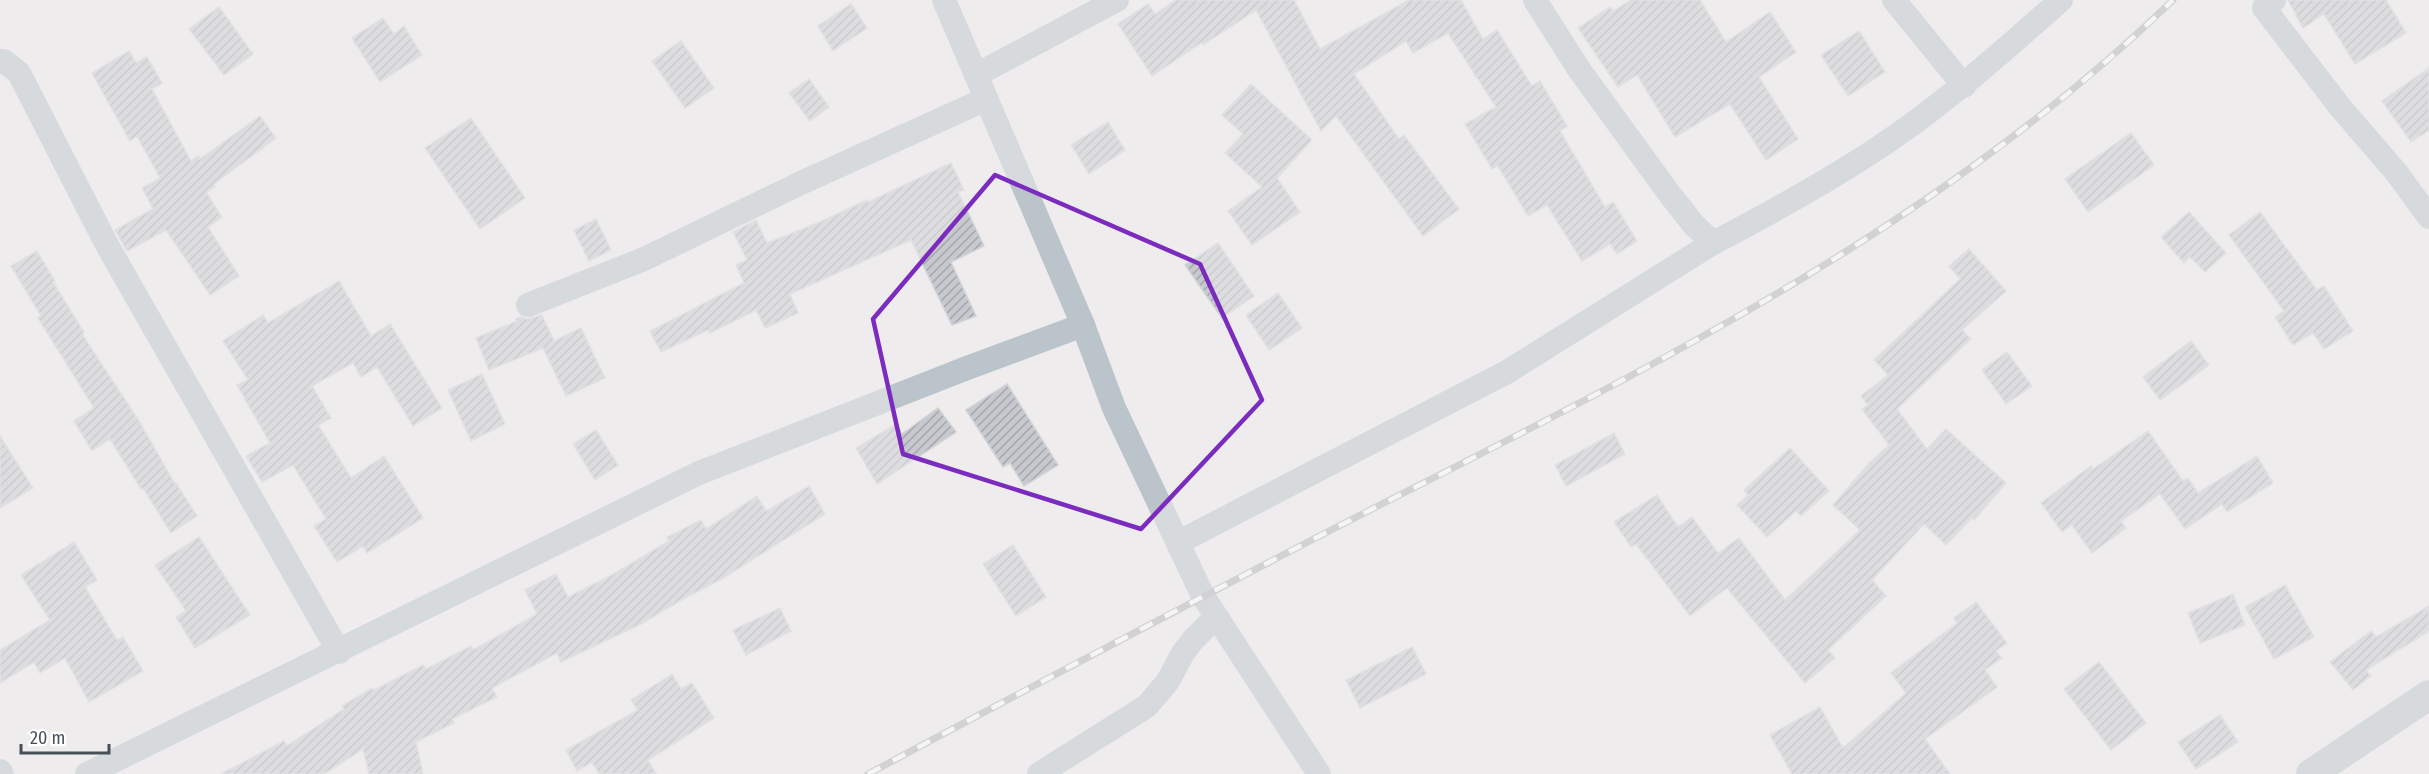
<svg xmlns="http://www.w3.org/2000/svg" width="2429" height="774" font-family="'Fira Sans Condensed',sans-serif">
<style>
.building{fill:url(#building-hatch);stroke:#d0d3d7;stroke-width:1.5}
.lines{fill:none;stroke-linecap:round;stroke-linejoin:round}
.minor{stroke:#bbc4ca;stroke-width:24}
.tertiary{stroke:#bbc4ca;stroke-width:30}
.rail-casing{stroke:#afb2b6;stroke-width:7}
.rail{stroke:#fff;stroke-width:4.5;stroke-dasharray:14;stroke-linecap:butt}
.marked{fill:none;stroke:#7b2cbf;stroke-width:4.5;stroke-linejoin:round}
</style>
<defs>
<pattern id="building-hatch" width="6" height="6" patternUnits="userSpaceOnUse" patternTransform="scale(1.5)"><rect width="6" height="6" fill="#c7c9ce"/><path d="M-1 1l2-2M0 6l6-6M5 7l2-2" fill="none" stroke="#a3a6aa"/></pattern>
</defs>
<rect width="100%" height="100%" fill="#eeecec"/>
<g class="building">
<path d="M 1176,0 L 1294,0 L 1320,49 L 1409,0 L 1461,0 L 1483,39 L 1497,30 L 1532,86 L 1540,81 L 1567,126 L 1560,131 L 1605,207 L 1613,202 L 1637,241 L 1617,254 L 1610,244 L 1582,261 L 1547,205 L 1528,216 L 1498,166 L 1492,169 L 1465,124 L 1496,107 L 1448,33 L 1413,53 L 1406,41 L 1354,74 L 1399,139 L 1404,135 L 1459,209 L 1423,236 L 1336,116 L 1321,131 L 1256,10 L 1203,45 L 1201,43 L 1152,76 L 1118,24 L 1148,4 L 1155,14 Z"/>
<path d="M 1631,0 L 1700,0 L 1726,42 L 1770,12 L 1796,52 L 1759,77 L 1798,139 L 1766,160 L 1730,104 L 1675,137 L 1637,75 L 1618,87 L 1578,28 L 1610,7 L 1613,11 Z"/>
<path d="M 2288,0 L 2386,0 L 2406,33 L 2355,64 L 2324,14 L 2303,28 Z"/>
<path d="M 851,4 L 867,28 L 833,51 L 818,26 Z"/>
<path d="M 219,7 L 253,54 L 224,75 L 189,29 Z"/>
<path d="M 383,18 L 394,34 L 404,26 L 422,55 L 380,82 L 352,38 Z"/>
<path d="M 1859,31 L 1885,72 L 1848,96 L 1821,55 Z"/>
<path d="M 681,41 L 714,88 L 685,108 L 652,61 Z"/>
<path d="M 129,51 L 136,63 L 147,57 L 162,83 L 152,89 L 191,161 L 198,156 L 200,159 L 260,116 L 276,138 L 214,184 L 215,187 L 206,192 L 222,217 L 208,227 L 239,276 L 210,295 L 166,230 L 127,251 L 115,230 L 153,209 L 142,188 L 160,178 L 137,136 L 130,141 L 92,73 Z"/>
<path d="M 2429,68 L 2429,130 L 2411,142 L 2382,101 Z"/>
<path d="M 809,79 L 829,107 L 810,121 L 789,93 Z"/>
<path d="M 1251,84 L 1312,140 L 1277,178 L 1300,212 L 1252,245 L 1228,211 L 1262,187 L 1225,153 L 1243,134 L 1222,115 Z"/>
<path d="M 471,118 L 525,198 L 480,229 L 425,148 Z"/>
<path d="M 1108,122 L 1125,150 L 1089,174 L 1071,145 Z"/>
<path d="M 2131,133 L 2154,165 L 2088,212 L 2065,179 Z"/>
<path d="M 951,163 L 964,190 L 958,192 L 984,246 L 951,262 L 976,316 L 952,325 L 911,240 L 790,294 L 798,313 L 765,328 L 756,310 L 710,333 L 708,330 L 661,352 L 650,331 L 744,283 L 736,265 L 747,260 L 733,232 L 756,220 L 767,243 L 820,222 L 867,200 L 868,202 Z"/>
<path d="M 2189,212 L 2226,253 L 2205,272 L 2190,257 L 2184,263 L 2161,237 Z"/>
<path d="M 2260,212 L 2317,290 L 2324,286 L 2353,331 L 2324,349 L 2313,333 L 2293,345 L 2275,317 L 2284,311 L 2229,235 Z"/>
<path d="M 596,219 L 611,250 L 589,261 L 574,230 Z"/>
<path d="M 1218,243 L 1254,296 L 1222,318 L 1185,265 Z"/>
<path d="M 1969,249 L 2006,291 L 1962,330 L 1971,339 L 1897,409 L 1927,449 L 1946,429 L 2006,483 L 1974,520 L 1972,518 L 1946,545 L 1924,524 L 1872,580 L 1886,596 L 1828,650 L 1835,658 L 1805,683 L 1727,588 L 1690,616 L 1636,544 L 1631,547 L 1614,522 L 1657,495 L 1678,527 L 1692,517 L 1718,553 L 1739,538 L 1785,600 L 1860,530 L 1833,505 L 1869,463 L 1889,445 L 1862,409 L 1868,405 L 1861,396 L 1888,375 L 1874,360 L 1960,279 L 1949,266 Z"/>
<path d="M 37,251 L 55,281 L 53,282 L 84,332 L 82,334 L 139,421 L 175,484 L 176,483 L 197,516 L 171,533 L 143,488 L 141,489 L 110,439 L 92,451 L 74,421 L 94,408 L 38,318 L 41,316 L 11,266 Z"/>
<path d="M 339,281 L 371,336 L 390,324 L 442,408 L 413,426 L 377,367 L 361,377 L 353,363 L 312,386 L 331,418 L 318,425 L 351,478 L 384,456 L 423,518 L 367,553 L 363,546 L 337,562 L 314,526 L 326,519 L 293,465 L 262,482 L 246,456 L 270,443 L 237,385 L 248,380 L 223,341 L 263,315 L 268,323 Z"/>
<path d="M 1278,293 L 1302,328 L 1269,350 L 1246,315 Z"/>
<path d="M 542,315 L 554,341 L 581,328 L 605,378 L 566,396 L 543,348 L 489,370 L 476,338 L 517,321 L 516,319 L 521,317 L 527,319 Z"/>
<path d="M 2191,341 L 2209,365 L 2160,400 L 2143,377 Z"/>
<path d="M 2007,352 L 2032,386 L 2006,404 L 1982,370 Z"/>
<path d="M 482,374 L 505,424 L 471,441 L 448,390 Z"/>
<path d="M 1007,384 L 1058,465 L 1024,486 L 1010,463 L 1003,467 L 966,410 Z"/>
<path d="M 938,408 L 956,432 L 877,484 L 856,448 L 896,424 L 902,434 Z"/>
<path d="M 596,430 L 618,465 L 595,480 L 573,444 Z"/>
<path d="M 2148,431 L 2183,481 L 2188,478 L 2198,493 L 2257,456 L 2273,483 L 2227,512 L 2222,504 L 2185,529 L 2160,494 L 2121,521 L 2126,528 L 2092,553 L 2072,525 L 2062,532 L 2041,503 L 2091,466 L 2093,469 Z"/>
<path d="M 1614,433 L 1625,454 L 1566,486 L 1555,465 Z"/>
<path d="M 0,436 L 33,488 L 0,508 Z"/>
<path d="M 1790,448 L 1829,491 L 1801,516 L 1796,511 L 1767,537 L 1737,505 L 1748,495 L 1744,490 Z"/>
<path d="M 809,486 L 825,514 L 720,580 L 685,598 L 641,624 L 561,662 L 557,653 L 492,688 L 497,697 L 452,719 L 454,723 L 416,742 L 423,774 L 369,774 L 363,749 L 324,774 L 221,774 L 284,741 L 287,746 L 344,709 L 342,706 L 372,688 L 374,690 L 423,665 L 426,669 L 471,646 L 473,650 L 537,614 L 525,590 L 556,574 L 568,597 L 610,576 L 669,541 L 667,537 L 701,520 L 706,529 L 757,496 L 766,511 Z"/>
<path d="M 199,537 L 250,615 L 195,648 L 176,617 L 186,611 L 155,565 Z"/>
<path d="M 74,542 L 97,580 L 85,587 L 117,640 L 123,637 L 143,671 L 89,702 L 65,658 L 40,673 L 34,662 L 0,683 L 0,650 L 50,620 L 21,575 Z"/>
<path d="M 1013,545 L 1046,597 L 1016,616 L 983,564 Z"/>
<path d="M 2285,585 L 2314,637 L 2274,659 L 2245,607 Z"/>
<path d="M 2233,594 L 2245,625 L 2200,643 L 2188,613 Z"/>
<path d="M 1976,602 L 2007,643 L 1996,651 L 2002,658 L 1985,670 L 1997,687 L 1925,739 L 1950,774 L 1792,774 L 1770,735 L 1820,707 L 1843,748 L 1906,693 L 1891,673 L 1957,623 L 1954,618 Z"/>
<path d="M 2429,606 L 2429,631 L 2366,670 L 2371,676 L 2353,690 L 2330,662 L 2371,631 L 2376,637 Z"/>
<path d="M 780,608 L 791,631 L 746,655 L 733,630 Z"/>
<path d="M 1412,647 L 1426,674 L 1360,708 L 1346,680 Z"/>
<path d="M 2099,662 L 2146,723 L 2111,750 L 2064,689 Z"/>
<path d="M 672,674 L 681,689 L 692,683 L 714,718 L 648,760 L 656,774 L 599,774 L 592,762 L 577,771 L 566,750 L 638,710 L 631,700 Z"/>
<path d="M 2220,715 L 2238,742 L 2196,769 L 2178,742 Z"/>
</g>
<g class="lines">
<g class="minor">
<path d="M 944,0 L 1083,325 L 1114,408 L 1203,596 L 1319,774"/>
<path d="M 1535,0 L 1578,68 L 1668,192 L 1694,225 L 1713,243 C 1767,215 1821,185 1872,152 C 1940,108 2001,53 2061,0"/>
<path d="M 1894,0 L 1964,86"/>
<path d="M 2274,0 L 2264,8 L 2340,107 L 2396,172 L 2429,217"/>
<path d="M 0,61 L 4,61 L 19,73 L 107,245 L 339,652"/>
<path d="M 976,75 L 1117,0"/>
<path d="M 528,305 L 644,259 L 801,183 L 986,99"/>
<path d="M 1179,542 L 1507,372 L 1713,243"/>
<path d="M 0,771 L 2,774"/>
<path d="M 87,774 L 699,473 L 967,368 L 1083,325"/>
<path d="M 1039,774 L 1147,706 L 1168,681 L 1183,653 L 1193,640 L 1216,617"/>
</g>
<path class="tertiary" d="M 2311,774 L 2429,695"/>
<defs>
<path id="rail" d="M 868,774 C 1037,684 1206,594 1376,507 C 1657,365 1945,221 2173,0"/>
</defs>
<use href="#rail" class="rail-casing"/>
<use href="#rail" class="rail"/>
</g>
<path d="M0 0H2429V774H0ZM 995,175 L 1200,264 L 1262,400 L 1141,529 L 903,454 L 873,319 Z" fill="#eeecec" fill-opacity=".55" fill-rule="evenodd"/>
<path class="marked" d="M 995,175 L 1200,264 L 1262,400 L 1141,529 L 903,454 L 873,319 Z"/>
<path d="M21 744v9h88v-9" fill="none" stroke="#465057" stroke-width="3"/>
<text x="30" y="744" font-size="18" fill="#465057" stroke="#ffffff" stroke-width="4.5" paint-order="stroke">20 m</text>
</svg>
